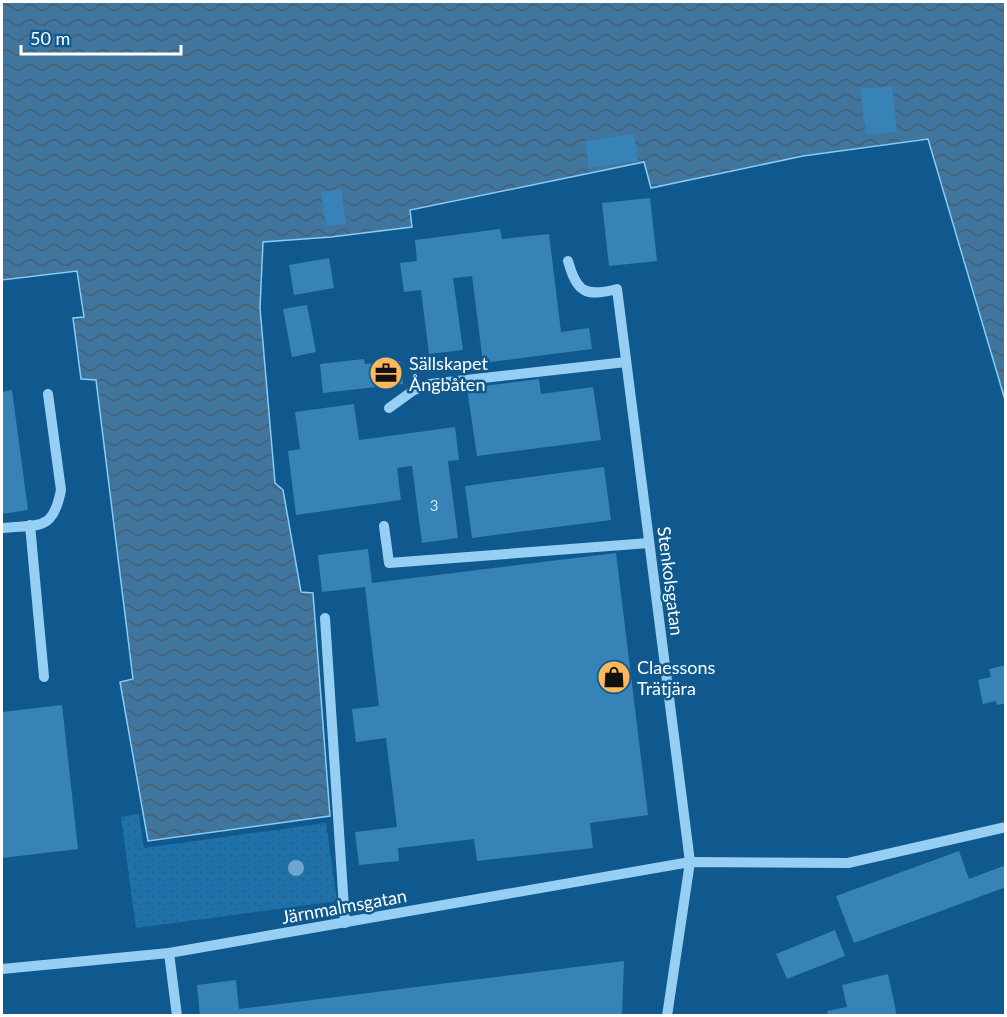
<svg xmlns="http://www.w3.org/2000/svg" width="1007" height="1017" font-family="Lato,sans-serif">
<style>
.grass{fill:url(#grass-dots)}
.water{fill:url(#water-waves);stroke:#88cbf7;stroke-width:1.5}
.building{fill:#3783b8}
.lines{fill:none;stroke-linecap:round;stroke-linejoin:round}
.minor{stroke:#97cef3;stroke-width:10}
.tree{fill:#6fa5cc}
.labels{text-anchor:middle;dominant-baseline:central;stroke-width:5;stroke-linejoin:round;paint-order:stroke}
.number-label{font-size:15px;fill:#cde0ed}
.poi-label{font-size:18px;fill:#fff;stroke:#0f598e;text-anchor:start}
.street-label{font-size:18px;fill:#fff;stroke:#0f598e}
</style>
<defs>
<pattern id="grass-dots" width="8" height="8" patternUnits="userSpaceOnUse" patternTransform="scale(1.5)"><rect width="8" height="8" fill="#1d72ac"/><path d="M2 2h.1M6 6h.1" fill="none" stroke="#375d77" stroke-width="1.8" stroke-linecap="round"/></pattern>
<pattern id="water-waves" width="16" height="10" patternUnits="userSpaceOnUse" patternTransform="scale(1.5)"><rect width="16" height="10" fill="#40769e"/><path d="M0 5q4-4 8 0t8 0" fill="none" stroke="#475f71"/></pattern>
</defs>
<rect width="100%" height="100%" fill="#0f598e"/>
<path class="grass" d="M 139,814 L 144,848 L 326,823 L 337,901 L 136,928 L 121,817 Z"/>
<path class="water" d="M 2,2 L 1005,2 L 1005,400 L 928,139 L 803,156 L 651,188 L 644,162 L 410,210 L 412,227 L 331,237 L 263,242 L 260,308 L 275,483 L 283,490 L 301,592 L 313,593 L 330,816 L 148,841 L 120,682 L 133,679 L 96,380 L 81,379 L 73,318 L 84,317 L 77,271 L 2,280 Z"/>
<g class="building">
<path d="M 892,86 L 897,132 L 866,135 L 860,89 Z"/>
<path d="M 634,134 L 638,161 L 589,168 L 585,141 Z"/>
<path d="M 341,189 L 346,224 L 326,226 L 321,192 Z"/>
<path d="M 650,198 L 657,261 L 609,266 L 602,203 Z"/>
<path d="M 500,229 L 502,239 L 549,234 L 561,332 L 589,328 L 592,349 L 483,363 L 472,276 L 453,278 L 463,350 L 429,354 L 421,290 L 404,292 L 400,263 L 417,261 L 415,240 Z"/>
<path d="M 329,258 L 334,288 L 294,295 L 289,265 Z"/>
<path d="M 307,305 L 316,352 L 292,357 L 283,309 Z"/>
<path d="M 364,359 L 365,364 L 400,361 L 403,384 L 323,393 L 320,364 Z"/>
<path d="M 539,379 L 541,394 L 593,387 L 601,440 L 477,456 L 467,388 Z"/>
<path d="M 12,390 L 28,510 L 2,514 L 2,392 Z"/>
<path d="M 354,404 L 359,440 L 455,427 L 459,460 L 448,461 L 458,538 L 422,543 L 412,466 L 397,468 L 401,500 L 296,515 L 288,451 L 300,449 L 295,412 Z"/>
<path d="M 604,467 L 611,520 L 472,538 L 465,486 Z"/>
<path d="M 368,549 L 372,583 L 616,553 L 648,815 L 590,823 L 593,848 L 477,861 L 474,839 L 398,848 L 399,861 L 359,865 L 355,832 L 397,827 L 386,738 L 356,742 L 352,709 L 379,706 L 365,587 L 322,592 L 318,555 Z"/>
<path d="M 1006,665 L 1006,703 L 997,705 L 996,701 L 983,704 L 978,680 L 991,677 L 989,669 Z"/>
<path d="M 62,705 L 78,849 L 2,858 L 2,712 Z"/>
<path d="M 959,851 L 969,879 L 1006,865 L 1006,887 L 854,943 L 836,896 Z"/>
<path d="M 835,930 L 845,956 L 787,979 L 776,954 Z"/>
<path d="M 624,961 L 622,1016 L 200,1016 L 197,985 L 236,980 L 239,1009 Z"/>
<path d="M 888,974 L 897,1016 L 828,1016 L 827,1011 L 847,1007 L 842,985 Z"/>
</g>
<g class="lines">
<g class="minor">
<path d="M 568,261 C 577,293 586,297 617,289 L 690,862 L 667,1016"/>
<path d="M 389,408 L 414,390 L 430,384 L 626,362"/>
<path d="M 30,525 L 44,677"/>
<path d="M 384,526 L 389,563 L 649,543"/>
<path d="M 2,528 C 39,524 53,532 61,490 L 48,394"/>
<path d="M 325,618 L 345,923"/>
<path d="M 169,953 L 177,1016"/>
<path d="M 2,969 L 169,953 L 690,862 L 848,863 L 1006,827"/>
</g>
</g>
<circle class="tree" cx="296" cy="868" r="8"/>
<defs>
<symbol id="office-disc" viewBox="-11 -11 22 22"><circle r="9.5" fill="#ffb759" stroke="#0f598e"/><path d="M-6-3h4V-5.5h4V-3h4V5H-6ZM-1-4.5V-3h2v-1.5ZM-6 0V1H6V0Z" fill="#111"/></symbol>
<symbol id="shop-disc" viewBox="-11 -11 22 22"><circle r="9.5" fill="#ffb759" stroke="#0f598e"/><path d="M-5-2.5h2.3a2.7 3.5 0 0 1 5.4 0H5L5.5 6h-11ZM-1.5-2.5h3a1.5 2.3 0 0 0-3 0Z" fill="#111"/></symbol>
</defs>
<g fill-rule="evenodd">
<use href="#office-disc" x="367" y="354" width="38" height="38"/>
<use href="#shop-disc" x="595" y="658" width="38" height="38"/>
</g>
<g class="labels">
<g class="number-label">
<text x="434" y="505">3</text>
</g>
<g class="poi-label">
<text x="409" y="363">Sällskapet<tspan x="409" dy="21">Ångbåten</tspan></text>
<text x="637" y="667">Claessons<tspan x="637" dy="21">Trätjära</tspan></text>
</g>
<g class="street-label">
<text transform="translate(671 581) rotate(83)">Stenkolsgatan</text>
<text transform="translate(344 906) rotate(-10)">Järnmalmsgatan</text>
</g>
</g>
<rect width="1007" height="1017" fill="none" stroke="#ffffff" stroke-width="6"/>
<path d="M21 45v9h160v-9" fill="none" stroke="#ffffff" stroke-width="3"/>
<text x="30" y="45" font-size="18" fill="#ffffff" stroke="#0f598e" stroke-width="4.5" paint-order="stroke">50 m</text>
</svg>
